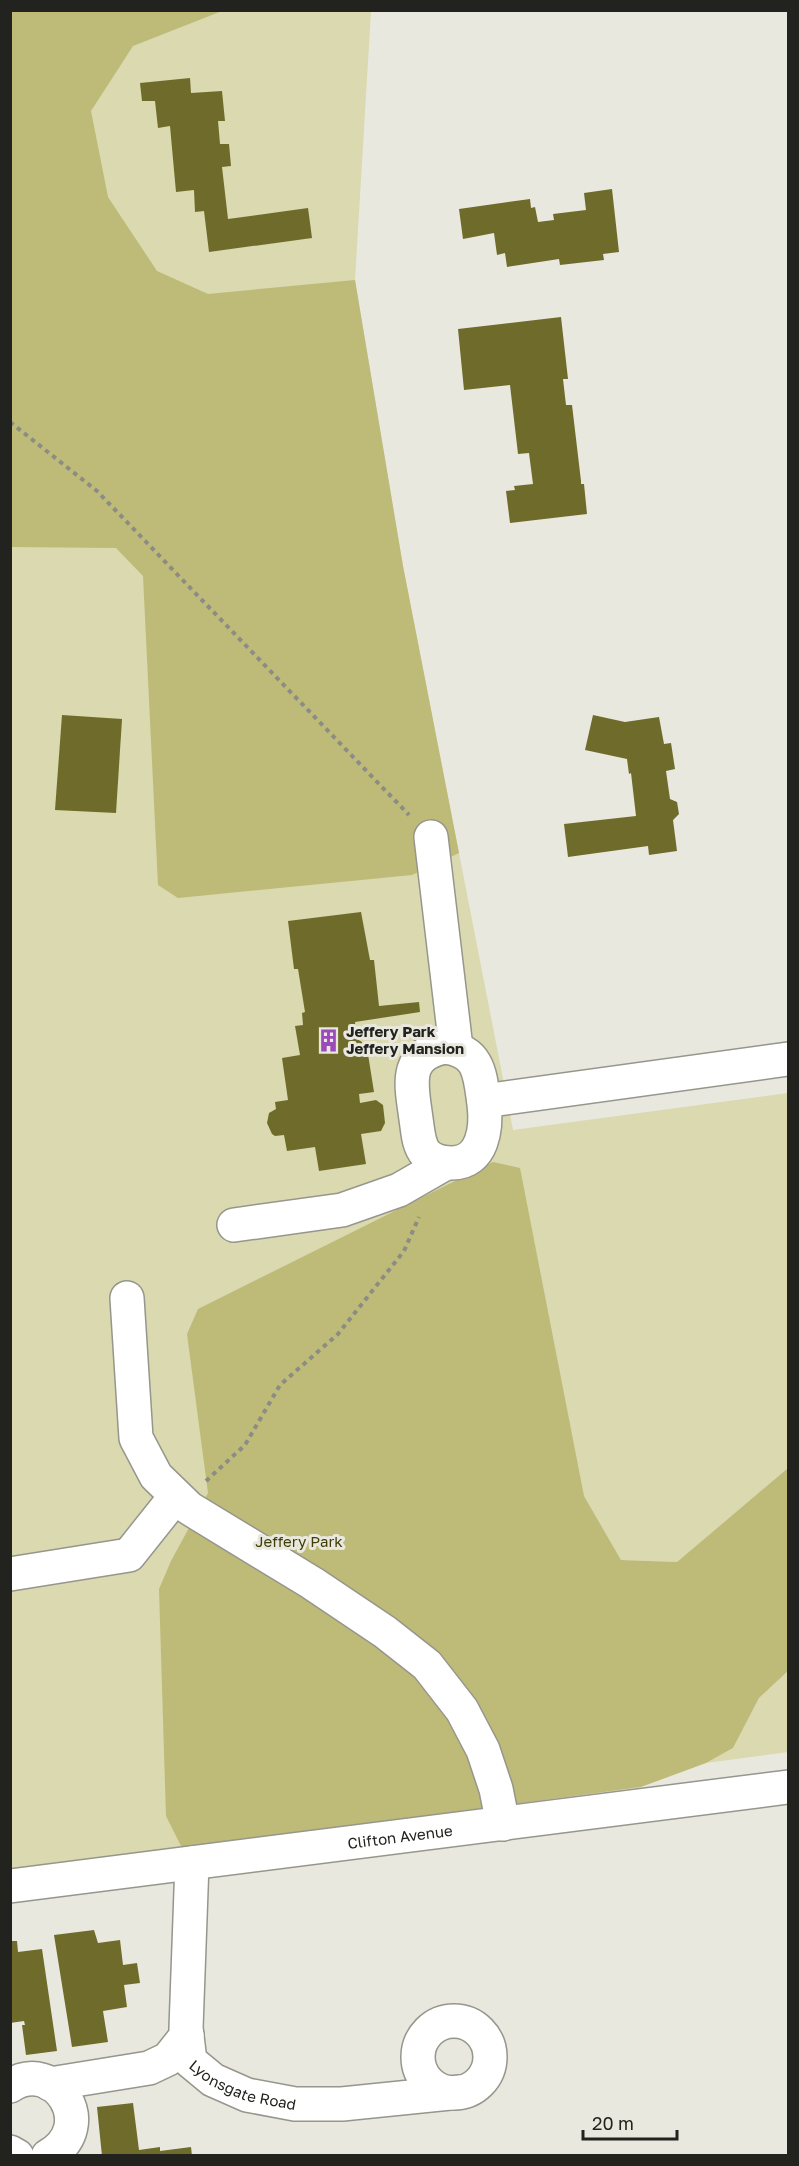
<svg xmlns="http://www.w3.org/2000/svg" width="799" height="2166" font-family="'Golos Text',sans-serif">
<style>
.green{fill:#dad9af}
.forest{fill:#beba78}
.building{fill:#6f6b2a}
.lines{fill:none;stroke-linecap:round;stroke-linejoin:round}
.minor-casing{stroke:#96968c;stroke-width:36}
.path{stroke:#8c8c85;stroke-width:4;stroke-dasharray:4.5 4.5;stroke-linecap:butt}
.minor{stroke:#fff;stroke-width:33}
.labels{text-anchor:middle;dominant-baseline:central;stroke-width:6;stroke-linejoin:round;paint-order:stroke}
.poi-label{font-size:15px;font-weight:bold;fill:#22221e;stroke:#e8e8de;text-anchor:start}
.park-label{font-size:15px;fill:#413d07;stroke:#e8e8de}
.street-label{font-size:15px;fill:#22221e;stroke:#e8e8de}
</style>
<rect width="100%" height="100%" fill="#e8e8de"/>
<g class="green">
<path d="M 11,11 L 371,11 L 355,280 L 403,566 L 513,1130 L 788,1093 L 788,1468 L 677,1562 L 621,1560 L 585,1498 L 641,1787 L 182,1848 L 11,1877 Z"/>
<path d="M 788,1671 L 788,1752 L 706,1763 L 733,1748 L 759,1698 Z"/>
</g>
<g class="forest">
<path d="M 11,11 L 222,11 L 133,46 L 91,111 L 108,197 L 157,271 L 208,294 L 355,280 L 403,566 L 459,853 L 412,875 L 178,898 L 158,885 L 143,576 L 116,548 L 11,547 Z"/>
<path d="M 493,1162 L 520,1168 L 584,1496 L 621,1560 L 677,1562 L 788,1468 L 788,1671 L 759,1698 L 733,1748 L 706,1763 L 641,1787 L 182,1848 L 166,1816 L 159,1589 L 171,1561 L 208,1493 L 187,1334 L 198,1309 Z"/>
</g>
<g class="building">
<path d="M 190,78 L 191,93 L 222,91 L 225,121 L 218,121 L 220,144 L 229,144 L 231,166 L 222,167 L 228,219 L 308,208 L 312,238 L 209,252 L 204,211 L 195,212 L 194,190 L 176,192 L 170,126 L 158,128 L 155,101 L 142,101 L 140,83 Z"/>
<path d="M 612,189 L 619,252 L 603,254 L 604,260 L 560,265 L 559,259 L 507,267 L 505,253 L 497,255 L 494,233 L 463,239 L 459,209 L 530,199 L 531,208 L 535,207 L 538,222 L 554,220 L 553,214 L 586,210 L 584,193 Z"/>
<path d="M 561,317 L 568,379 L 563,379 L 566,405 L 572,405 L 581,481 L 581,484 L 584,484 L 587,514 L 510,523 L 506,491 L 515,490 L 514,486 L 533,484 L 529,453 L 518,454 L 510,385 L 464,390 L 458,329 Z"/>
<path d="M 62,715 L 122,719 L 116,813 L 55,810 Z"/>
<path d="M 593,715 L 625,722 L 659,717 L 664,744 L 671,743 L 675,769 L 666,771 L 670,799 L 677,802 L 679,814 L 673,820 L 677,851 L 649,855 L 648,846 L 568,857 L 564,824 L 636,816 L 631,773 L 629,774 L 627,759 L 585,750 Z"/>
<path d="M 361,912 L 370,960 L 374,960 L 379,1006 L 419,1002 L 420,1012 L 355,1022 L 357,1039 L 362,1042 L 363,1048 L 367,1048 L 374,1092 L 359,1094 L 360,1103 L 376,1100 L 383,1105 L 385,1123 L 381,1131 L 361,1134 L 366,1164 L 319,1171 L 315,1147 L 287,1151 L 284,1135 L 275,1136 L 272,1134 L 267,1123 L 269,1113 L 276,1109 L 275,1102 L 288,1100 L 282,1058 L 300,1055 L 295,1026 L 303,1025 L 302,1013 L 305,1012 L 298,969 L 294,969 L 288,921 Z"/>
<path d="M 94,1930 L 98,1943 L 120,1940 L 123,1965 L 137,1963 L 140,1983 L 124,1985 L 127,2007 L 103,2011 L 108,2042 L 72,2047 L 54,1935 Z"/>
<path d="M 10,1941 L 17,1941 L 18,1952 L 42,1949 L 57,2051 L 26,2055 L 22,2025 L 25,2025 L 24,2021 L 10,2023 Z"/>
<path d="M 133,2103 L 139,2150 L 160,2147 L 160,2151 L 191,2147 L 192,2156 L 102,2156 L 97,2107 Z"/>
</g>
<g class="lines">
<defs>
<g id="minor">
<path d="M 431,837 L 456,1048"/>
<path d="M 445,1047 C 480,1051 480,1075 484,1104 C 487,1128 483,1163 452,1163 C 443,1163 433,1161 426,1154 C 418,1145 418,1131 416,1119 C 412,1087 402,1055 445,1047 Z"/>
<path d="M 484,1101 L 788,1059"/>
<path d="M 234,1225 L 342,1210 L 399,1190 L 446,1163"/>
<path d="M 127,1298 L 136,1438 L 156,1476 L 189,1508 L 312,1583 L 385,1632 L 427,1665 L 462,1710 L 483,1750 L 496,1789 L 503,1824"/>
<path d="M 10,1574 L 129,1555 L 176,1496"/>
<path id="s1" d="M 192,1863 L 186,2028 L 190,2061 L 213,2080 L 247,2095 L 295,2104 L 342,2104 L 460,2092"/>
<path id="s2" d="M 10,1886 L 788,1787"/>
<circle cx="454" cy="2057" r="36"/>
<path d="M 50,2084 L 149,2068 L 168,2059 L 187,2035"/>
<path d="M 10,2086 C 54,2056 101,2126 48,2156"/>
<path d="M 10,2152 L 17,2156"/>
</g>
</defs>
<use href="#minor" class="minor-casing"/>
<g class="path">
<path d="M 10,422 L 97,491 L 409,815"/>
<path d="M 206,1481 L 245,1445 L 280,1385 L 338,1334 L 404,1251 L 419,1217"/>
</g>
<use href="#minor" class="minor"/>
</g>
<defs>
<symbol id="building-bare" viewBox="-9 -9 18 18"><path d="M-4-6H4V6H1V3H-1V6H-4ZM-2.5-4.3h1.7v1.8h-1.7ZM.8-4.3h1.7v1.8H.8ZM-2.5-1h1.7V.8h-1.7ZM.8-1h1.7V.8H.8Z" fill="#9b4ab9" stroke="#e8e8de" stroke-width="2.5" paint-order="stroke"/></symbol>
</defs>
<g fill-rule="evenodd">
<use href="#building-bare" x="312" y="1024" width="33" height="33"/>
</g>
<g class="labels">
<g class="poi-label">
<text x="346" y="1031">Jeffery Park<tspan x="346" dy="17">Jeffery Mansion</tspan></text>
</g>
<g class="park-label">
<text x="299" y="1541">Jeffery Park</text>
</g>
<g class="street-label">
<text stroke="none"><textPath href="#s2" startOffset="393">Clifton Avenue</textPath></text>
<text stroke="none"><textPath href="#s1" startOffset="258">Lyonsgate Road</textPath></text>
</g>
</g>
<rect width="799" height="2166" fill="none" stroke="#22221e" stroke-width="24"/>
<path d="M583 2130v9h94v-9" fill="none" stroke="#22221e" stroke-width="3"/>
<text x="592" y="2130" font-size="18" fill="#22221e" stroke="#e8e8de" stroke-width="4.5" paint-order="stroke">20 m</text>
</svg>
